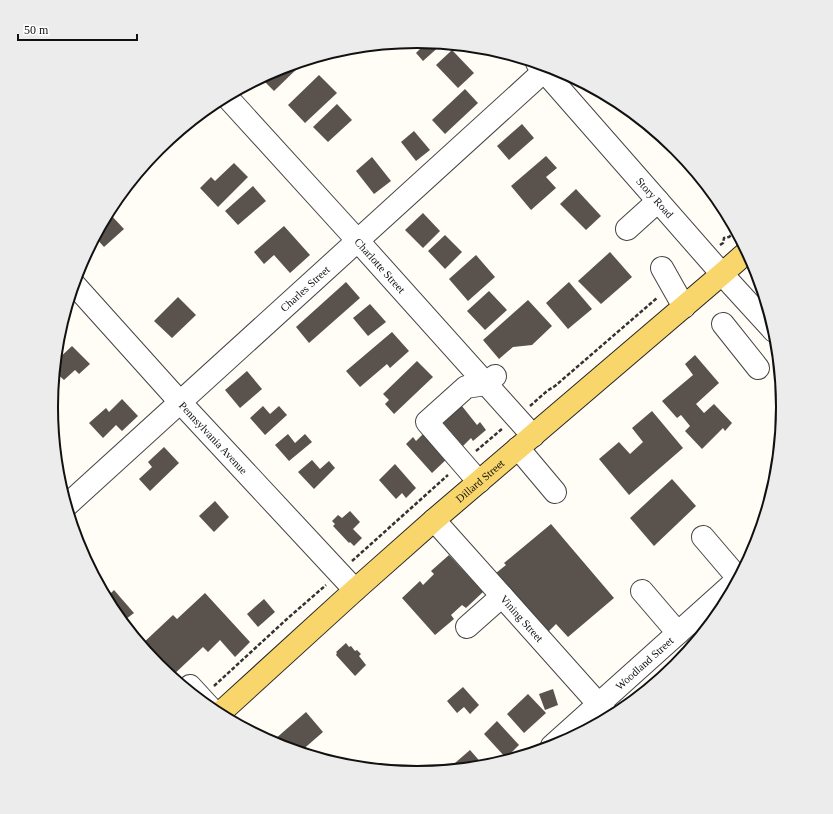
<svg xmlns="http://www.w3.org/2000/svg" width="833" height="814" font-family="Georgia,serif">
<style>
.building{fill:#5a524d}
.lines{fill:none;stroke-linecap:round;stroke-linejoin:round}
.minor-casing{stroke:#444;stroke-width:24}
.major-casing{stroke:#222;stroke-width:24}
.path{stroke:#333;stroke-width:2.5;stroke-dasharray:4 2;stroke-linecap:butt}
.minor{stroke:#fff;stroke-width:22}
.major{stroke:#f9d66b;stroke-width:22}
.labels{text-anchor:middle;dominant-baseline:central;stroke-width:4;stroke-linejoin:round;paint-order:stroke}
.street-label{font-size:11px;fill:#111;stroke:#fff}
.rim{fill:none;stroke:#111;stroke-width:2}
</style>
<rect width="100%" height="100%" fill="#fffdf5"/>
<g class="building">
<path d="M 414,41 L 417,41 L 442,44 L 423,61 L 416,53 L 420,49 Z"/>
<path d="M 452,50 L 474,73 L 458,88 L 436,65 Z"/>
<path d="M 307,59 L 274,91 L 262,79 L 267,74 L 277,69 Z"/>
<path d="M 319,75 L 337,93 L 305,123 L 288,105 Z"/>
<path d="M 465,89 L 478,103 L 445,134 L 432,120 Z"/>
<path d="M 337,104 L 352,120 L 328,142 L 313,127 Z"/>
<path d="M 522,124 L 534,138 L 509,160 L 497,146 Z"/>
<path d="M 414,131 L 430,150 L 416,161 L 401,142 Z"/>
<path d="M 546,156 L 557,168 L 546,177 L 556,188 L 531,210 L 511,186 Z"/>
<path d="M 372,157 L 391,181 L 374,194 L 356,171 Z"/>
<path d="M 234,163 L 248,177 L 218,207 L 200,188 L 211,177 L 215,181 Z"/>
<path d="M 253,186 L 266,201 L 238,225 L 225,211 Z"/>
<path d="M 576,189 L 601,216 L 586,230 L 560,204 Z"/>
<path d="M 109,213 L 124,229 L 104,247 L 95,237 L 105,217 Z"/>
<path d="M 423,213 L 440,231 L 423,248 L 405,230 Z"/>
<path d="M 284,226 L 310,255 L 290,273 L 274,255 L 264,264 L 254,252 Z"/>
<path d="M 445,235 L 462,252 L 445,269 L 428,251 Z"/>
<path d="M 610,252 L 632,277 L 601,304 L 578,281 Z"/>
<path d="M 476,255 L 495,277 L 468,301 L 449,279 Z"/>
<path d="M 346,282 L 360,298 L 309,343 L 296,327 Z"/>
<path d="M 569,282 L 592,309 L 568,329 L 546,303 Z"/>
<path d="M 489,291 L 507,310 L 485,330 L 467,311 Z"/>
<path d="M 178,297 L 196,315 L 172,338 L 154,321 Z"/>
<path d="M 528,300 L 552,326 L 532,345 L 513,347 L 499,359 L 483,340 Z"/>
<path d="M 370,304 L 386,322 L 368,336 L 353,318 Z"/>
<path d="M 392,332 L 409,351 L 390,368 L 387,364 L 360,387 L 346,371 Z"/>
<path d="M 72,346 L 90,364 L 79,374 L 75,370 L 64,380 L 54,371 L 55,362 Z"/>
<path d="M 695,355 L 719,383 L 696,404 L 704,413 L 714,404 L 732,423 L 725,431 L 723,428 L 702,449 L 685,431 L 690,426 L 681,415 L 677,418 L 662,401 L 693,375 L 685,364 Z"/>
<path d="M 417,361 L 433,377 L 394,414 L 385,404 L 389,400 L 383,394 Z"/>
<path d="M 247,371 L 262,389 L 240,408 L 225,390 Z"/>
<path d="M 122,399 L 138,416 L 122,431 L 116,425 L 103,438 L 89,423 L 106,408 L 109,412 Z"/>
<path d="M 458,401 L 477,425 L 480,422 L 486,430 L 473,441 L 471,438 L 463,446 L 439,418 Z"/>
<path d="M 263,406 L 270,414 L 279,406 L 287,415 L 265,435 L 250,418 Z"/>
<path d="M 652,411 L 683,448 L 629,495 L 599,459 L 619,442 L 630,454 L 643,442 L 632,428 Z"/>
<path d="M 427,430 L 450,456 L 432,473 L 406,444 L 413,437 L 416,441 Z"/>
<path d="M 288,434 L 295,443 L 305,434 L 312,442 L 289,461 L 275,445 Z"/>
<path d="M 164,447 L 179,463 L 150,491 L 139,479 L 152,467 L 148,462 Z"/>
<path d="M 312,460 L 320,469 L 329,461 L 335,468 L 314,489 L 298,472 Z"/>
<path d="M 395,464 L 416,488 L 406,498 L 402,493 L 396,499 L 379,480 Z"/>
<path d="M 672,479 L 696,506 L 654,546 L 630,518 Z"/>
<path d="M 215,501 L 229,517 L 214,532 L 199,516 Z"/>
<path d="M 350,511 L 360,522 L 353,529 L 362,538 L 354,546 L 350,542 L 349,543 L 333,526 L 335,524 L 332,521 L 338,515 L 342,518 Z"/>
<path d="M 551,524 L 614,598 L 568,637 L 556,624 L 548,632 L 496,573 L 506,565 L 504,563 Z"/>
<path d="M 74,532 L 86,545 L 80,550 L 78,547 Z"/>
<path d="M 449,555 L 483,592 L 466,608 L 462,605 L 451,615 L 454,619 L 435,635 L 402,598 L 420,581 L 423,585 L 434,574 L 431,571 Z"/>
<path d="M 114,590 L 134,613 L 122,622 L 112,610 L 106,598 Z"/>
<path d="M 205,593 L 250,642 L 235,657 L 220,640 L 208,652 L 203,647 L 171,677 L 141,645 L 173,615 L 177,619 Z"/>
<path d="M 264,599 L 275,612 L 258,627 L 247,614 Z"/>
<path d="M 346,643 L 349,647 L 351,646 L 355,651 L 357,650 L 361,654 L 359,656 L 366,665 L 355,676 L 336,655 L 337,653 L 336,652 Z"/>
<path d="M 463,687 L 479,705 L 470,714 L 464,707 L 457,713 L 447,701 Z"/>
<path d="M 553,689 L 558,705 L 545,710 L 539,694 Z"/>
<path d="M 528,694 L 546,713 L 524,733 L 507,714 Z"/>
<path d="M 306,712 L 323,732 L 300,752 L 280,746 L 274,740 Z"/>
<path d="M 497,721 L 519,745 L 506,758 L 484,734 Z"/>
<path d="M 470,750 L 484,766 L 460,769 L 455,763 Z"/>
</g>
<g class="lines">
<defs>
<g id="minor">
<path id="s1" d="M 537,63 L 722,274 L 774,331"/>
<path id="s2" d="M 226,96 L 358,241 L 533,436"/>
<path d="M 627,229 L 658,201"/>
<path d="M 662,268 L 684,307"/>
<path id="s3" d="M 73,283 L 180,402 L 355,590"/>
<path d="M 723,324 L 758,368"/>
<path d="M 518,448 L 555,492"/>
<path d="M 479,482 L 427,422 L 466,387 L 486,384 L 495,376"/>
<path id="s4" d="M 66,506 L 544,71"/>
<path id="s5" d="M 434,520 L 610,717"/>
<path d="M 703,537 L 738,578"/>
<path d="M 642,591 L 678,633"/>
<path d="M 467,627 L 502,596"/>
<path d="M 190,686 L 213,711"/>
<path id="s6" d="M 552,746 L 737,580"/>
</g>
<g id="major">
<path id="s7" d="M 219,714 L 355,590 L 434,520 L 722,274 L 747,252"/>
</g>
</defs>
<use href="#minor" class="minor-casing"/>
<use href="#major" class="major-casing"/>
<g class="path">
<path d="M 720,245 L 723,243 L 724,238 L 729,237 L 736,231"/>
<path d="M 530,406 L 547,391 L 555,386 L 657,298"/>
<path d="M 476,451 L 503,428"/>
<path d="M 352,561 L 448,475"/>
<path d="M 214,686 L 288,618 L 326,585"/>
</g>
<use href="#minor" class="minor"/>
<use href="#major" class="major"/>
</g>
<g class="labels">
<g class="street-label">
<text stroke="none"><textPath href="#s1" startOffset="179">Story Road</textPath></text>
<text stroke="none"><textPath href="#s2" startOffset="229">Charlotte Street</textPath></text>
<text stroke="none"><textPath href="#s4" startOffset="323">Charles Street</textPath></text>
<text stroke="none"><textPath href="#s3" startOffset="209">Pennsylvania Avenue</textPath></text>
<text stroke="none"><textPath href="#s7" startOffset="350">Dillard Street</textPath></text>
<text stroke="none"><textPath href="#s5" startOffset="132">Vining Street</textPath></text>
<text stroke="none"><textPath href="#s6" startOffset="124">Woodland Street</textPath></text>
</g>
</g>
<path d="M0 0H833V814H0ZM58 407a359 359 0 1 1 718 0a359 359 0 1 1-718 0Z" fill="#ececec" fill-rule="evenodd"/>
<path class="rim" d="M58 407a359 359 0 1 1 718 0a359 359 0 1 1-718 0Z"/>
<path d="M18 34v6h119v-6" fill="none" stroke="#111111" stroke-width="2"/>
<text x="24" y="34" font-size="12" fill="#111111" stroke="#ffffff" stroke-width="3" paint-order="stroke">50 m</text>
</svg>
